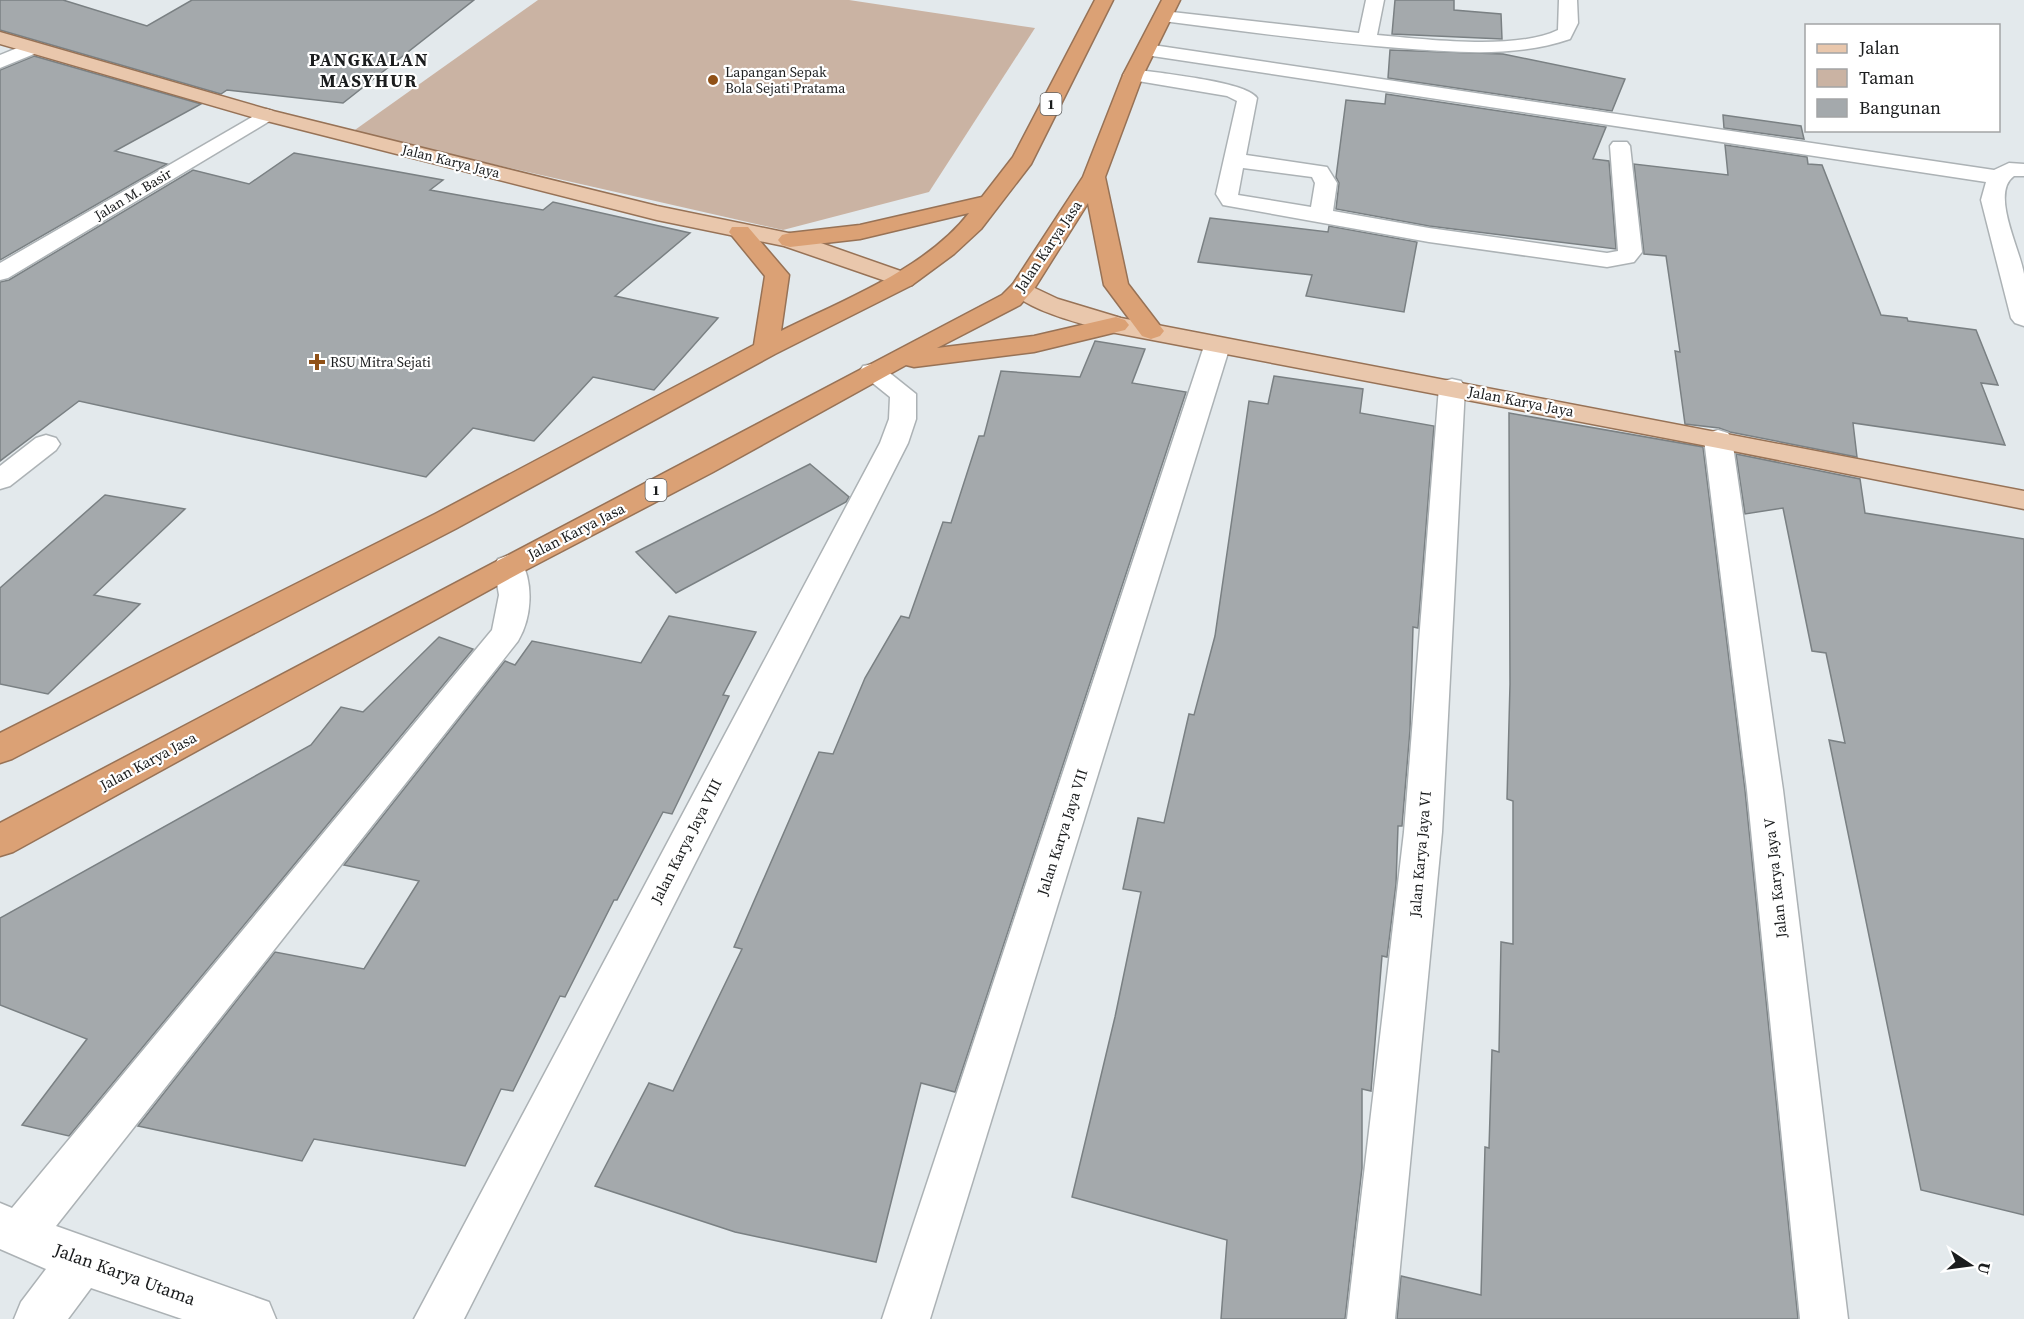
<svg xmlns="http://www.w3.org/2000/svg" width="2024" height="1319" font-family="'Source Serif 4',serif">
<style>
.green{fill:#cab3a3}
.building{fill:#a4a9ac;stroke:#7a8083;stroke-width:1.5}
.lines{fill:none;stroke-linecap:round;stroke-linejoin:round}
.minor-casing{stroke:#acb2b5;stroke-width:3}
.major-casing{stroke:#977256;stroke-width:3}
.highway-casing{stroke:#977256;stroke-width:3}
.minor{fill:#fff;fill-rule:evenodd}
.major{fill:#e9c7ac;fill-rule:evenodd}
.highway{fill:#dba175;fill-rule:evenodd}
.poi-dot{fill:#905117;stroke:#fff;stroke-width:2}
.labels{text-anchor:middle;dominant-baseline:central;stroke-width:4.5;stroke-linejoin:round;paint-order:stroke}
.far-poi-label{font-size:14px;fill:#1a1c1d;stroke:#fff;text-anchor:start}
.shield{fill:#fff;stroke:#5f6061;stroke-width:1.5}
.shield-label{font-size:14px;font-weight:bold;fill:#1a1c1d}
.far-street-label{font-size:14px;fill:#1a1c1d;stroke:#fff}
.street-label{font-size:15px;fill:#1a1c1d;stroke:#fff}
.far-district-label{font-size:18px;font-weight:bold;letter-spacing:1.5px;fill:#1a1c1d;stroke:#fff}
.near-street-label{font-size:18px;fill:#1a1c1d;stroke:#fff}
</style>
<rect width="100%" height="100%" fill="#e3e9ec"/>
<path class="green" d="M 538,0 L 849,0 L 1035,28 L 929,192 L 783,230 L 352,132 Z"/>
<g class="building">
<path d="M 0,0 L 63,0 L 147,26 L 192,0 L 474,0 L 343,103 L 227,90 L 221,94 L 0,30 Z"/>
<path d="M 1395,0 L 1454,0 L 1454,10 L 1501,14 L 1502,39 L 1392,34 Z"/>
<path d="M 1390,50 L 1503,54 L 1625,79 L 1612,111 L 1388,78 Z"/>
<path d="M 34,56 L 201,104 L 115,151 L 167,164 L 0,260 L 0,70 Z"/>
<path d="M 1386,94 L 1606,127 L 1593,159 L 1609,161 L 1616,249 L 1429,226 L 1336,209 L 1339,183 L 1336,177 L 1346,100 L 1385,104 Z"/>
<path d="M 1723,115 L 1801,126 L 1804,139 L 1724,128 Z"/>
<path d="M 1725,145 L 1807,157 L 1808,164 L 1822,165 L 1881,315 L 1907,318 L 1908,321 L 1976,330 L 1998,385 L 1981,383 L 2005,445 L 1853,423 L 1857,457 L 1730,432 L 1719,428 L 1685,424 L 1675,351 L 1680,352 L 1666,256 L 1644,254 L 1634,164 L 1728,175 Z"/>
<path d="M 294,153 L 443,180 L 430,190 L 543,210 L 553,202 L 690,233 L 615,296 L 718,318 L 654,390 L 593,377 L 534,441 L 473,428 L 426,477 L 79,401 L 0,461 L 0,282 L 9,280 L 193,170 L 249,184 Z"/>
<path d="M 1210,218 L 1328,232 L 1329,226 L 1417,242 L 1404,312 L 1306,296 L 1312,275 L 1198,262 Z"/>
<path d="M 1095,341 L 1145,349 L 1132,383 L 1186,392 L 955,1092 L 921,1083 L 876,1262 L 735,1232 L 595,1186 L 649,1083 L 673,1091 L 742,949 L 734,947 L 819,752 L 833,754 L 865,678 L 901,616 L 909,618 L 943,522 L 951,523 L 979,436 L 984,436 L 1001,371 L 1080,377 Z"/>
<path d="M 1274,376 L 1363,389 L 1360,413 L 1434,426 L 1418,628 L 1413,627 L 1410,730 L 1402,826 L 1398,826 L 1396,884 L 1387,957 L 1382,956 L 1371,1091 L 1362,1089 L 1362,1168 L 1345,1319 L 1221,1319 L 1227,1240 L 1072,1197 L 1115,1017 L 1141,892 L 1123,889 L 1138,818 L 1164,823 L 1189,714 L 1194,715 L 1215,636 L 1249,401 L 1268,404 Z"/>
<path d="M 1509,413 L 1703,447 L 1745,790 L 1798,1319 L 1397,1319 L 1401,1276 L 1481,1295 L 1485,1147 L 1489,1148 L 1492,1050 L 1499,1052 L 1501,942 L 1513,944 L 1513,801 L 1507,799 L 1510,684 Z"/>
<path d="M 1736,454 L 1860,479 L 1865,513 L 2024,539 L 2024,1215 L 1921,1190 L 1829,740 L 1845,743 L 1826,653 L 1812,651 L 1783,508 L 1745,514 Z"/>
<path d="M 810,464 L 849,497 L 846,502 L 676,593 L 636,552 Z"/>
<path d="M 105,495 L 185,509 L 94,595 L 140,604 L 48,694 L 0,684 L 0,588 Z"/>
<path d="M 669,616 L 756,632 L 723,695 L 729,696 L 672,814 L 663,812 L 617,900 L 614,900 L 565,997 L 560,996 L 513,1091 L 501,1089 L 465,1166 L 314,1139 L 302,1161 L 138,1126 L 275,952 L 364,969 L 419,881 L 344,865 L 505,661 L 515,665 L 532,641 L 641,663 Z"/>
<path d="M 439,637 L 473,649 L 69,1136 L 22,1125 L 87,1039 L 0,1005 L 0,918 L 311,745 L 341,707 L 363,712 Z"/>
</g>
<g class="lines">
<defs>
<g id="minor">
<path d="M 1366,0 L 1384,0 L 1377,35 C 1426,39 1514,51 1558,30 L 1559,0 L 1577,0 L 1578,23 L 1570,39 C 1515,58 1456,52 1399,48 C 1320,42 1242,31 1163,21 L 1154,16 L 1163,11 L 1359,33 Z"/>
<path d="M 32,42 L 41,48 L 39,52 L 0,68 L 0,55 Z"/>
<path d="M 1146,44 L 1994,170 L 2009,163 L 2024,164 L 2024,176 L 2014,176 C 1990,193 2020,249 2024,274 C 2024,290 2024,309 2024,326 L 2015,323 L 2011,318 L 1981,200 L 1986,182 L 1139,54 L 1137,50 Z"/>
<path d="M 1133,69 C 1156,73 1246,81 1257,98 L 1246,155 L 1327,167 L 1337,183 L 1333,211 L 1429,228 L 1607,253 L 1618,251 L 1610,146 L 1613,142 L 1627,142 L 1630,146 L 1642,252 L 1634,262 L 1607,267 L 1429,242 L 1223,205 L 1216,194 L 1237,101 L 1227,96 L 1126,79 L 1123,75 L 1126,71 ZM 1243,168 L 1312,177 L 1315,183 L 1311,207 L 1238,195 Z"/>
<path d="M 266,109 L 273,111 L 276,115 L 273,119 L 8,278 L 0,280 L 0,263 Z"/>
<path d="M 1217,338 L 1226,341 L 1230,346 L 930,1319 L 882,1319 L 1204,346 L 1208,341 Z"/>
<path d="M 872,364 L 881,366 L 916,394 L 916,419 L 908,443 L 464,1319 L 414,1319 L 880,443 L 889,419 L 890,397 L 859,372 L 863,366 Z"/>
<path d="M 1452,379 L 1461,381 L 1465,387 L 1442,832 L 1395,1319 L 1347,1319 L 1404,832 L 1439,387 L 1443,381 Z"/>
<path d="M 1718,430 L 1728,433 L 1732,439 L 1783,790 L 1848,1319 L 1800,1319 L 1747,790 L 1704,439 L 1708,433 Z"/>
<path d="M 46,435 L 56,438 L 60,444 L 56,450 L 10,486 L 0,489 L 0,466 L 36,438 Z"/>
<path d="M 509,555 L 520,559 C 534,582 532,618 518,641 L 56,1226 L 269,1302 L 276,1319 L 182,1319 L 91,1288 L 68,1319 L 14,1319 L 21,1302 L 46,1269 L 0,1249 L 0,1203 L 12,1208 L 492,630 L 499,595 L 494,566 L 498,559 Z"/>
</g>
<g id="major">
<path d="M 0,32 L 273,111 L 657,206 L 798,235 L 912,275 L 915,280 L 912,285 L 903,287 L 784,246 L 657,220 L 259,119 L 0,44 Z"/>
<path d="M 1022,282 L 1058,299 L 1121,318 L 2024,491 L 2024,509 L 1718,448 L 1116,333 C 1090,326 1025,311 1010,289 L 1013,284 Z"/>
</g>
<g id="highway">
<path d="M 1095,0 L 1113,0 L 1031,164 L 981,229 L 954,254 L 912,285 L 775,354 L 457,528 L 12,759 L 0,763 L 0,733 L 435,514 L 754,345 L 765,276 L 729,232 L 732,227 L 748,227 L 789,275 L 781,331 C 843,300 926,269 969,213 L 860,239 L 790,247 L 782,245 L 778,240 L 782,235 L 790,233 L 860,225 L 982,197 L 1013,157 Z"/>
<path d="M 1162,0 L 1180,0 L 1143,75 L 1105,177 L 1128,284 L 1164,331 L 1160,336 L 1151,339 L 1142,336 L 1104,285 L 1088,203 L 1034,289 L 1020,305 L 937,348 L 1034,336 L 1116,317 L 1125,320 L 1129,325 L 1125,330 L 1034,352 L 914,367 L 906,365 L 713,472 L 520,573 L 13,852 L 0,856 L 0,823 L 1002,295 L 1013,284 L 1083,177 L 1123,75 Z"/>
</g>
</defs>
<use href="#minor" class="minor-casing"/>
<use href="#major" class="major-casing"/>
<use href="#highway" class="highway-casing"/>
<use href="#minor" class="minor"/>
<use href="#major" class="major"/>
<use href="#highway" class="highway"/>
</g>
<g class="poi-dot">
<circle cx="713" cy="80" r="6"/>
<path d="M314 353h6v6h6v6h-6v6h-6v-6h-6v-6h6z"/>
</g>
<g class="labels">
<g class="far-poi-label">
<text x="725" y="72">Lapangan Sepak<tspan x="725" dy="16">Bola Sejati Pratama</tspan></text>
<text x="330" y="362">RSU Mitra Sejati</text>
</g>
<g class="shield">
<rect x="1040.5" y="93" width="21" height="22" rx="4.5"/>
<rect x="645.5" y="479" width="21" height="22" rx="4.5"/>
</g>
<g class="shield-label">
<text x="1051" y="104">1</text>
<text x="656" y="490">1</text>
</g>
<g class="far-street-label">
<text transform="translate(451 161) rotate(14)">Jalan Karya Jaya</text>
<text transform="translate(133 194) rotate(-31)">Jalan M. Basir</text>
</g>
<g class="street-label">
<text transform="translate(1048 246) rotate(-56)">Jalan Karya Jasa</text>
<text transform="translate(1521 401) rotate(11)">Jalan Karya Jaya</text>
<text transform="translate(576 531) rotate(-27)">Jalan Karya Jasa</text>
<text transform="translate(148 761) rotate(-28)">Jalan Karya Jasa</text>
<text transform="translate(1062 832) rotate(-72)">Jalan Karya Jaya VII</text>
<text transform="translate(686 841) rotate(-63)">Jalan Karya Jaya VIII</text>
<text transform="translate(1420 854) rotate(-85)">Jalan Karya Jaya VI</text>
<text transform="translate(1775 878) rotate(-96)">Jalan Karya Jaya V</text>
</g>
<g class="far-district-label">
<text x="369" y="59">PANGKALAN<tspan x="369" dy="21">MASYHUR</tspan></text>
</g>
<g class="near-street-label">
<text transform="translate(125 1274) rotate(20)">Jalan Karya Utama</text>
</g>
</g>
<rect x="1805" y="24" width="195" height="108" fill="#ffffff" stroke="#a3a4a5" stroke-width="1.5"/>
<rect x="1817" y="44" width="30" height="9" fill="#e9c7ac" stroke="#a3a4a5" stroke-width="1.5"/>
<text x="1859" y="54" font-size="18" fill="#1a1c1d">Jalan</text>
<rect x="1817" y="69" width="30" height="18" fill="#cab3a3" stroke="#a3a4a5" stroke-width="1.5"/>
<text x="1859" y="84" font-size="18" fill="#1a1c1d">Taman</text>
<rect x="1817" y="99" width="30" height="18" fill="#a4a9ac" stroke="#a3a4a5" stroke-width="1.5"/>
<text x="1859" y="114" font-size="18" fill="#1a1c1d">Bangunan</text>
<g transform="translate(1970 1265) rotate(103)" stroke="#ffffff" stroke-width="4.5" paint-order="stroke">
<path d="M0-4.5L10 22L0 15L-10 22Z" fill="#1a1c1d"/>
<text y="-9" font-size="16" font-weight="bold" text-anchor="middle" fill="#1a1c1d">U</text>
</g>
</svg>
